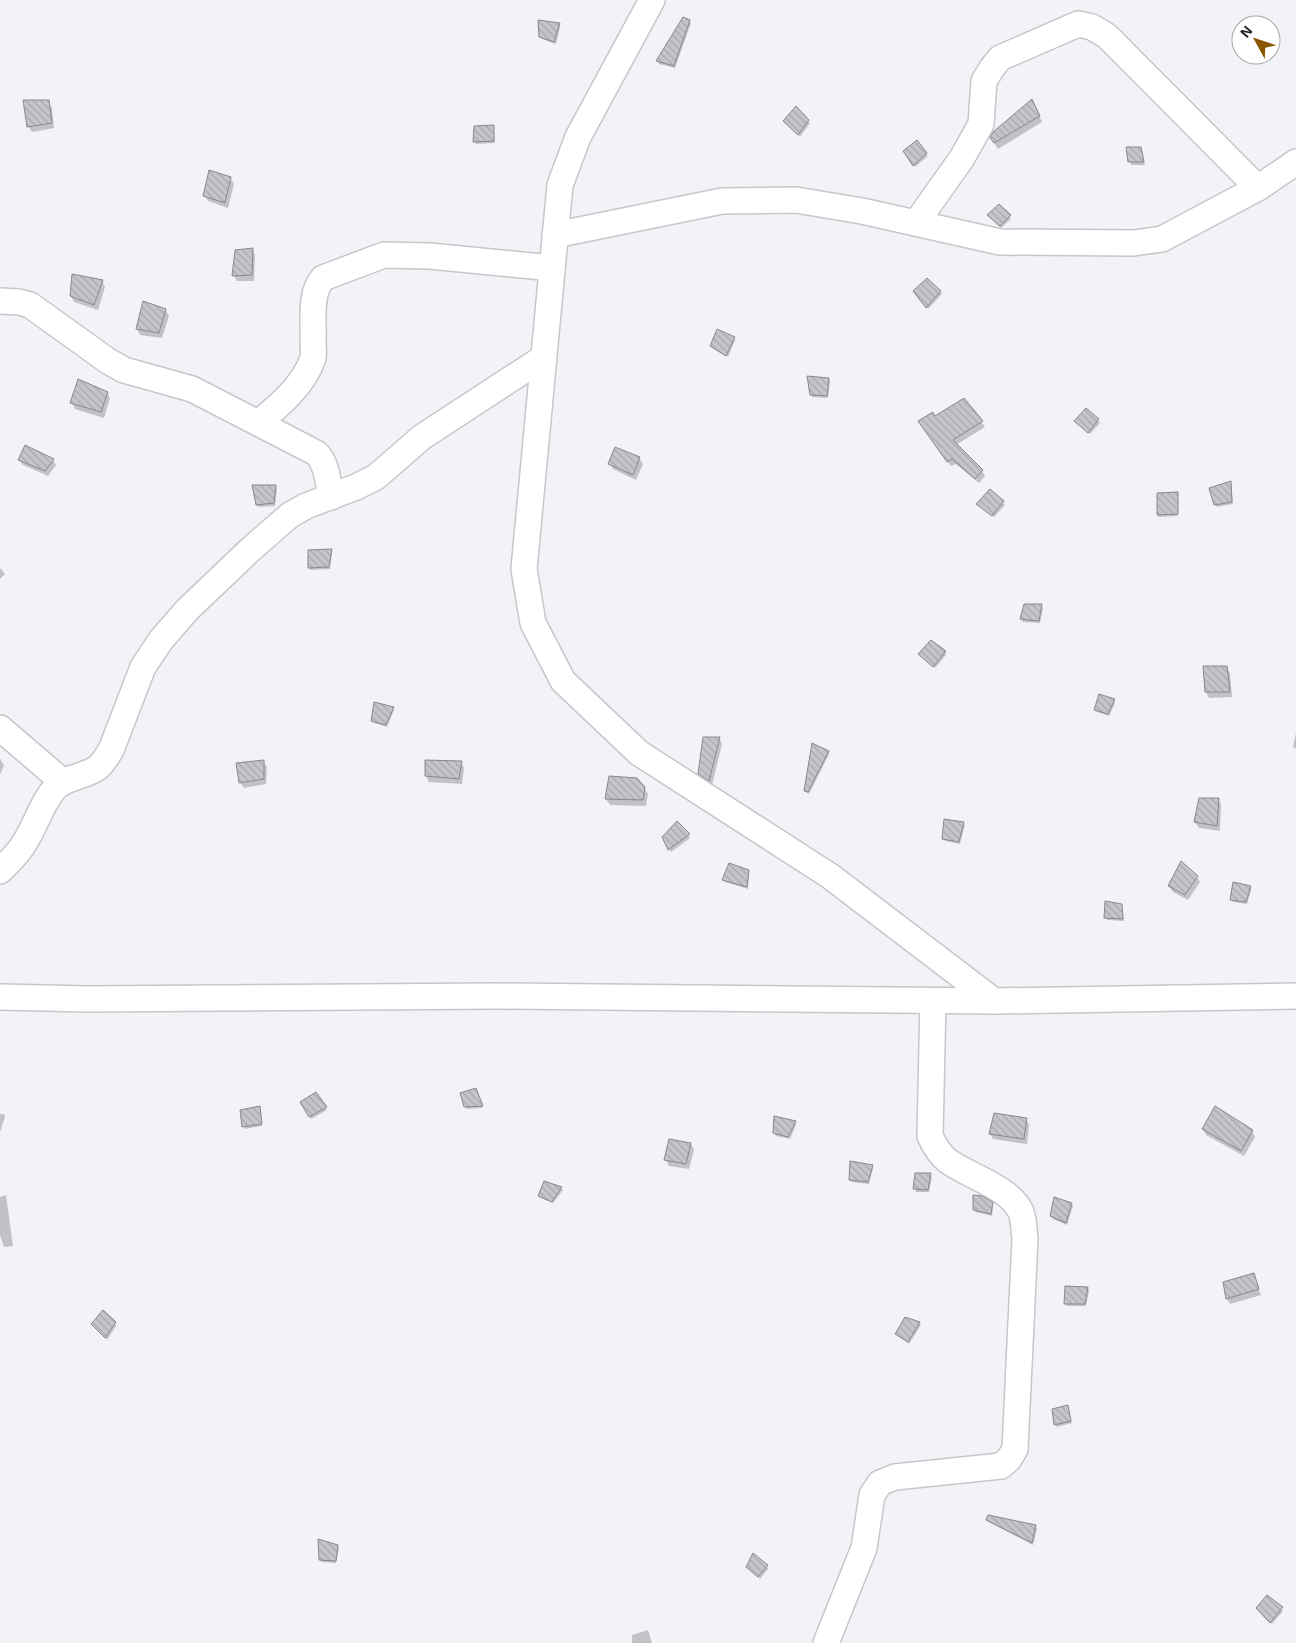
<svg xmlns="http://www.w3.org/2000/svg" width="1296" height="1643" font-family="'Exo 2',sans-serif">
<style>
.shadow{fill:#0003}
.building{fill:url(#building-back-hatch);stroke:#87898d}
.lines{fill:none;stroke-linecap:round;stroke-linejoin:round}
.street-casing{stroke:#c5c7cb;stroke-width:28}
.street{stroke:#fff;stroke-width:25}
</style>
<defs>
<pattern id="building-back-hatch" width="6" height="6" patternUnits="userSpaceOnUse" patternTransform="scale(1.25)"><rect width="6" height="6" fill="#c3c5c9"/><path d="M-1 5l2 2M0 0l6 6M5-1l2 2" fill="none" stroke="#a7a9ac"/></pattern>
</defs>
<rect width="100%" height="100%" fill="#f1f3f7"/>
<g class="shadow">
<path d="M 689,21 L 691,23 L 675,68 L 659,64 L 658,61 Z"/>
<path d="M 559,25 L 560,27 L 556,44 L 542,39 L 540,36 Z"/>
<path d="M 48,102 L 52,108 L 54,128 L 32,132 L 28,126 Z"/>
<path d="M 1035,106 L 1042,122 L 998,149 L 991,138 Z"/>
<path d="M 784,121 L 808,121 L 810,123 L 800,137 Z"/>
<path d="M 475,127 L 493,127 L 495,143 L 476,144 L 475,142 Z"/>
<path d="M 1128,149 L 1142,151 L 1145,165 L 1131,165 Z"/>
<path d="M 905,151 L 926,154 L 928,156 L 915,167 Z"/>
<path d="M 230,178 L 234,184 L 228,208 L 208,201 L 205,196 Z"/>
<path d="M 999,206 L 1011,219 L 1001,228 L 988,216 Z"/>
<path d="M 252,249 L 255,255 L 254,281 L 237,281 L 234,276 Z"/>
<path d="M 927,279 L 942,294 L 928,309 L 916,293 Z"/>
<path d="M 102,281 L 105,287 L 98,310 L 74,302 L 71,296 Z"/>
<path d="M 165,310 L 169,316 L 162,338 L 140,335 L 137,329 Z"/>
<path d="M 734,338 L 735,340 L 728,357 L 712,345 Z"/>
<path d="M 829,379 L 830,381 L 828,398 L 812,397 L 811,395 Z"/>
<path d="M 107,393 L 110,398 L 104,418 L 75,409 L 72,403 Z"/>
<path d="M 964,400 L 985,427 L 956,445 L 982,471 L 985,476 L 979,483 L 956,464 L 951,466 L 923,427 Z"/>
<path d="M 1086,410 L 1100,423 L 1090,434 L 1075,421 Z"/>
<path d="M 639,458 L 643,464 L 636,480 L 613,469 L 610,464 Z"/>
<path d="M 19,460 L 53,460 L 56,465 L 48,476 L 23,465 Z"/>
<path d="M 1231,482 L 1233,504 L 1217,507 L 1215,504 Z"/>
<path d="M 275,486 L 277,488 L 275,506 L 258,507 L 257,504 Z"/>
<path d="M 990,491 L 1005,505 L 994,517 L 978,504 Z"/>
<path d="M 1177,494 L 1178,516 L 1159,517 L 1158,515 Z"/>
<path d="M 331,550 L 332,553 L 330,569 L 310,570 L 309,568 Z"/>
<path d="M 0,568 L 5,574 L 0,579 Z"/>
<path d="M 1042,606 L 1043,608 L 1040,623 L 1023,622 L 1021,619 Z"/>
<path d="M 945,652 L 946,655 L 935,668 L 919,654 Z"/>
<path d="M 1226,667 L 1230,673 L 1232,697 L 1209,698 L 1206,692 Z"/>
<path d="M 1114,700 L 1115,703 L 1109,716 L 1097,712 L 1095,710 Z"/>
<path d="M 393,708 L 394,710 L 387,727 L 374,723 L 372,721 Z"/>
<path d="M 1296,733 L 1296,749 L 1293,747 Z"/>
<path d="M 719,738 L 722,744 L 712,785 L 703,780 L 699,773 Z"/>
<path d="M 828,752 L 829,754 L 809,794 L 807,793 L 805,790 Z"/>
<path d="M 0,759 L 4,765 L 0,775 Z"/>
<path d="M 263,761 L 267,767 L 266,784 L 244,788 L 240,782 Z"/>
<path d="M 461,763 L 464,768 L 462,784 L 429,782 L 426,776 Z"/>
<path d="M 644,788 L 648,794 L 646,806 L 610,805 L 606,799 Z"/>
<path d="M 1218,799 L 1221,805 L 1220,831 L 1199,828 L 1195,822 Z"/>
<path d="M 677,822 L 690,838 L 671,852 L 663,837 Z"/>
<path d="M 963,823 L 965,825 L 960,844 L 945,841 L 944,839 Z"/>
<path d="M 748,871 L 749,874 L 748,889 L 725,882 L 723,880 Z"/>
<path d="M 1197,877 L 1200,882 L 1188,900 L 1173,892 L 1169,886 Z"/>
<path d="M 1250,887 L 1251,890 L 1247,904 L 1233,902 L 1231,899 Z"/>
<path d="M 1122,905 L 1124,921 L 1107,920 L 1106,917 Z"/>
<path d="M 477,1092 L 483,1108 L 467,1109 L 466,1107 Z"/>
<path d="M 316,1094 L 327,1110 L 311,1119 L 302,1103 Z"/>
<path d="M 260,1107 L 262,1126 L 245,1129 L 241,1111 Z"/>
<path d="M 0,1114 L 4,1114 L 5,1117 L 0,1132 Z"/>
<path d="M 1026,1119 L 1029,1125 L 1027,1144 L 993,1139 L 990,1134 Z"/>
<path d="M 795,1122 L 796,1125 L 790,1139 L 776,1136 L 774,1133 Z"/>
<path d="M 1203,1129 L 1252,1131 L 1255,1137 L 1244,1156 L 1206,1135 Z"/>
<path d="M 691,1144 L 694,1150 L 689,1169 L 669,1166 L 666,1160 Z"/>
<path d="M 872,1166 L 873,1168 L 869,1184 L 852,1182 L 850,1180 Z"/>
<path d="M 916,1174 L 930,1175 L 932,1177 L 929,1192 L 916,1192 L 915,1189 Z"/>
<path d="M 545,1183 L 561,1188 L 563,1190 L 553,1203 L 541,1198 L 539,1196 Z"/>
<path d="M 6,1195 L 13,1246 L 4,1247 L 0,1235 L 0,1197 Z"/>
<path d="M 992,1203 L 993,1206 L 992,1216 L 976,1212 L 974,1210 Z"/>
<path d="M 1071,1204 L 1073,1206 L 1067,1225 L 1053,1219 L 1052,1216 Z"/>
<path d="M 1253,1274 L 1261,1295 L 1230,1304 L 1227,1299 Z"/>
<path d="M 1088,1288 L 1089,1291 L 1086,1306 L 1067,1306 L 1065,1303 Z"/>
<path d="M 115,1323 L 116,1326 L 107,1340 L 92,1324 Z"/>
<path d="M 919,1323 L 921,1325 L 909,1344 L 896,1334 Z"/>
<path d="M 1068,1406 L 1072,1423 L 1057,1427 L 1056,1424 Z"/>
<path d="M 987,1520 L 1035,1526 L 1037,1529 L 1033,1545 L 989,1522 Z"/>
<path d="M 337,1546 L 339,1549 L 336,1563 L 321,1562 L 320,1559 Z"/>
<path d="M 767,1566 L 768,1569 L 760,1579 L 747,1567 Z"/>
<path d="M 1267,1597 L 1283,1611 L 1272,1624 L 1259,1611 Z"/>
<path d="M 648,1630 L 652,1643 L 632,1643 L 632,1635 Z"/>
</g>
<g class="building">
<path d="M 683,17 L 690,20 L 674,66 L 656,61 Z"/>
<path d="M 538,20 L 560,23 L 554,42 L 539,37 Z"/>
<path d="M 1032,99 L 1040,116 L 994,143 L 990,138 L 993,132 Z"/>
<path d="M 23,100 L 49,100 L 52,123 L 27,127 Z"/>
<path d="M 796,106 L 809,120 L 798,135 L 783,121 Z"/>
<path d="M 494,125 L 494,141 L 473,142 L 474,126 Z"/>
<path d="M 917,140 L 927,153 L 913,166 L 903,151 Z"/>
<path d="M 1126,147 L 1141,147 L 1144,162 L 1128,162 Z"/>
<path d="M 209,170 L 231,177 L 225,203 L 203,196 Z"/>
<path d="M 999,204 L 1011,215 L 1000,226 L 987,215 Z"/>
<path d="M 253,248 L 252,275 L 232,276 L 235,250 Z"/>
<path d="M 72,274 L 103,280 L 94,305 L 70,296 Z"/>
<path d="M 927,278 L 941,291 L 926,308 L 913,291 Z"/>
<path d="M 143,301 L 166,309 L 159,333 L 136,329 Z"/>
<path d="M 717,329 L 735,337 L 726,356 L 710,346 Z"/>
<path d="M 807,376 L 829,378 L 827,396 L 810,395 Z"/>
<path d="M 78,379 L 108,392 L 101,412 L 70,403 Z"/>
<path d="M 964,398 L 983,421 L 953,440 L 983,470 L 975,479 L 952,459 L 947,462 L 918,421 L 933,412 L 935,416 Z"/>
<path d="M 1086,408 L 1099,419 L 1088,433 L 1074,421 Z"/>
<path d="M 25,445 L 54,459 L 45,471 L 18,460 Z"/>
<path d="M 615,447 L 640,457 L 633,475 L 608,464 Z"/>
<path d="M 1231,481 L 1232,502 L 1214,505 L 1209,488 Z"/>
<path d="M 252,485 L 276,485 L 274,503 L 256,505 Z"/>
<path d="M 990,489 L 1004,501 L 992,516 L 976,504 Z"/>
<path d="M 1178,492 L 1178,514 L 1157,515 L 1157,493 Z"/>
<path d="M 332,549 L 329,567 L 308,568 L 308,550 Z"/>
<path d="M 1024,604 L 1042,604 L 1039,621 L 1020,619 Z"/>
<path d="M 931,640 L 946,651 L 933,667 L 918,654 Z"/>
<path d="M 1203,666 L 1227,666 L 1230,692 L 1205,692 Z"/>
<path d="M 1099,694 L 1115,699 L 1108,714 L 1094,710 Z"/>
<path d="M 374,702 L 394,707 L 386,725 L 371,721 Z"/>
<path d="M 703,737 L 720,737 L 709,781 L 698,774 Z"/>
<path d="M 812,743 L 829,751 L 808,792 L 804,791 Z"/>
<path d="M 264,760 L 264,779 L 239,783 L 236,763 Z"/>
<path d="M 425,760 L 462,761 L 459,779 L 425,776 Z"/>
<path d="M 609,776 L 637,778 L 645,787 L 643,800 L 605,799 Z"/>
<path d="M 1199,798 L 1219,798 L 1217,826 L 1194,822 Z"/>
<path d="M 944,819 L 964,822 L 959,842 L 942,839 Z"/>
<path d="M 677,821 L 690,834 L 668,850 L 662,837 Z"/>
<path d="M 1181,861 L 1198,876 L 1185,895 L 1168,886 Z"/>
<path d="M 729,863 L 749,870 L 747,887 L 722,880 Z"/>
<path d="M 1233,882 L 1251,886 L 1246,902 L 1230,900 Z"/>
<path d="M 1105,901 L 1122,904 L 1123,919 L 1104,918 Z"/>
<path d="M 476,1088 L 483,1106 L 464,1107 L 460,1093 Z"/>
<path d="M 316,1092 L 327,1107 L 309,1117 L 300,1102 Z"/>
<path d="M 260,1106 L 262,1124 L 242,1127 L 240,1110 Z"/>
<path d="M 1215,1106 L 1253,1130 L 1241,1151 L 1202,1129 Z"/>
<path d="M 994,1113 L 1027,1118 L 1024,1139 L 989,1134 Z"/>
<path d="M 774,1116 L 796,1121 L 788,1137 L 773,1133 Z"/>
<path d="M 669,1139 L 691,1143 L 686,1164 L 664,1160 Z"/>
<path d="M 850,1161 L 873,1165 L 868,1182 L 849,1180 Z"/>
<path d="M 915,1173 L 931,1173 L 928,1190 L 913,1189 Z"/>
<path d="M 544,1181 L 562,1187 L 552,1202 L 538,1196 Z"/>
<path d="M 973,1195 L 982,1196 L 993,1202 L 991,1214 L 973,1210 Z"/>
<path d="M 1054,1197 L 1072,1203 L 1066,1223 L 1050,1216 Z"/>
<path d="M 1254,1273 L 1259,1289 L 1226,1299 L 1223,1282 Z"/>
<path d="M 1065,1286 L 1088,1287 L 1085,1304 L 1064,1304 Z"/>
<path d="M 103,1310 L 116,1322 L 105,1338 L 91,1324 Z"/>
<path d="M 905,1317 L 920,1322 L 908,1342 L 895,1334 Z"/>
<path d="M 1068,1405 L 1071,1421 L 1054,1425 L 1052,1409 Z"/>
<path d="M 988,1515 L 1036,1525 L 1032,1543 L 986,1520 Z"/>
<path d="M 318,1539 L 338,1545 L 336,1561 L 319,1560 Z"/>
<path d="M 753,1553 L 768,1565 L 758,1577 L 746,1567 Z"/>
<path d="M 1267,1595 L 1283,1607 L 1270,1623 L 1256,1608 Z"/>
</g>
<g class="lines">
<defs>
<g id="street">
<path d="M 652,0 L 578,137 L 560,185 L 524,569 L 533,623 L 563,681 L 639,753 L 830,876 L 994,1001"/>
<path d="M 916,223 L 962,158 L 981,124 L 984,81 L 992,68 L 1000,58 L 1078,24 L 1092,27 L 1107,36 L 1258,188"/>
<path d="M 555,235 L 722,201 L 796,200 L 862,211 L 1000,242 L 1134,243 L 1162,239 L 1258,188 L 1296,162"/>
<path d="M 0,301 L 19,302 L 30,305 L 108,361 L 124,370 L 192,389 L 316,453 C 327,462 328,483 331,497"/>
<path d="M 258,423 C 279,406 304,385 313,358 C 314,353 313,347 313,342 C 314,322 309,294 323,278 L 384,255 L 430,256 L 552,268"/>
<path d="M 0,728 L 63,782"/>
<path d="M 0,871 C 9,862 19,853 25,842 C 36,825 41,804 55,788 C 66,777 84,777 97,768 C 103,764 107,756 111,750 L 143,667 L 161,640 L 187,610 L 251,549 L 290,515 L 306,506 L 356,487 L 376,477 L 422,437 L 543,358"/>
<path d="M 0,997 L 88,999 L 497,996 L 994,1001 L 1296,996"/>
<path d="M 826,1643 L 864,1548 L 872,1495 L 880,1483 L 895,1477 L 1001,1466 L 1009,1459 L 1015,1449 L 1025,1239 C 1024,1231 1024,1220 1021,1212 C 1010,1187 968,1176 948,1161 C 939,1154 934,1145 930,1136 L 933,1001"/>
</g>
</defs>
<use href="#street" class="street-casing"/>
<use href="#street" class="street"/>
</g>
<g transform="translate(1256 40) rotate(310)"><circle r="24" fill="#ffffff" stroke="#a7a7a8"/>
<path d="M0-4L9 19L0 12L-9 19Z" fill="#885500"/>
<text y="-8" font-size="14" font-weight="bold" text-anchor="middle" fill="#232426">N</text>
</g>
</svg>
